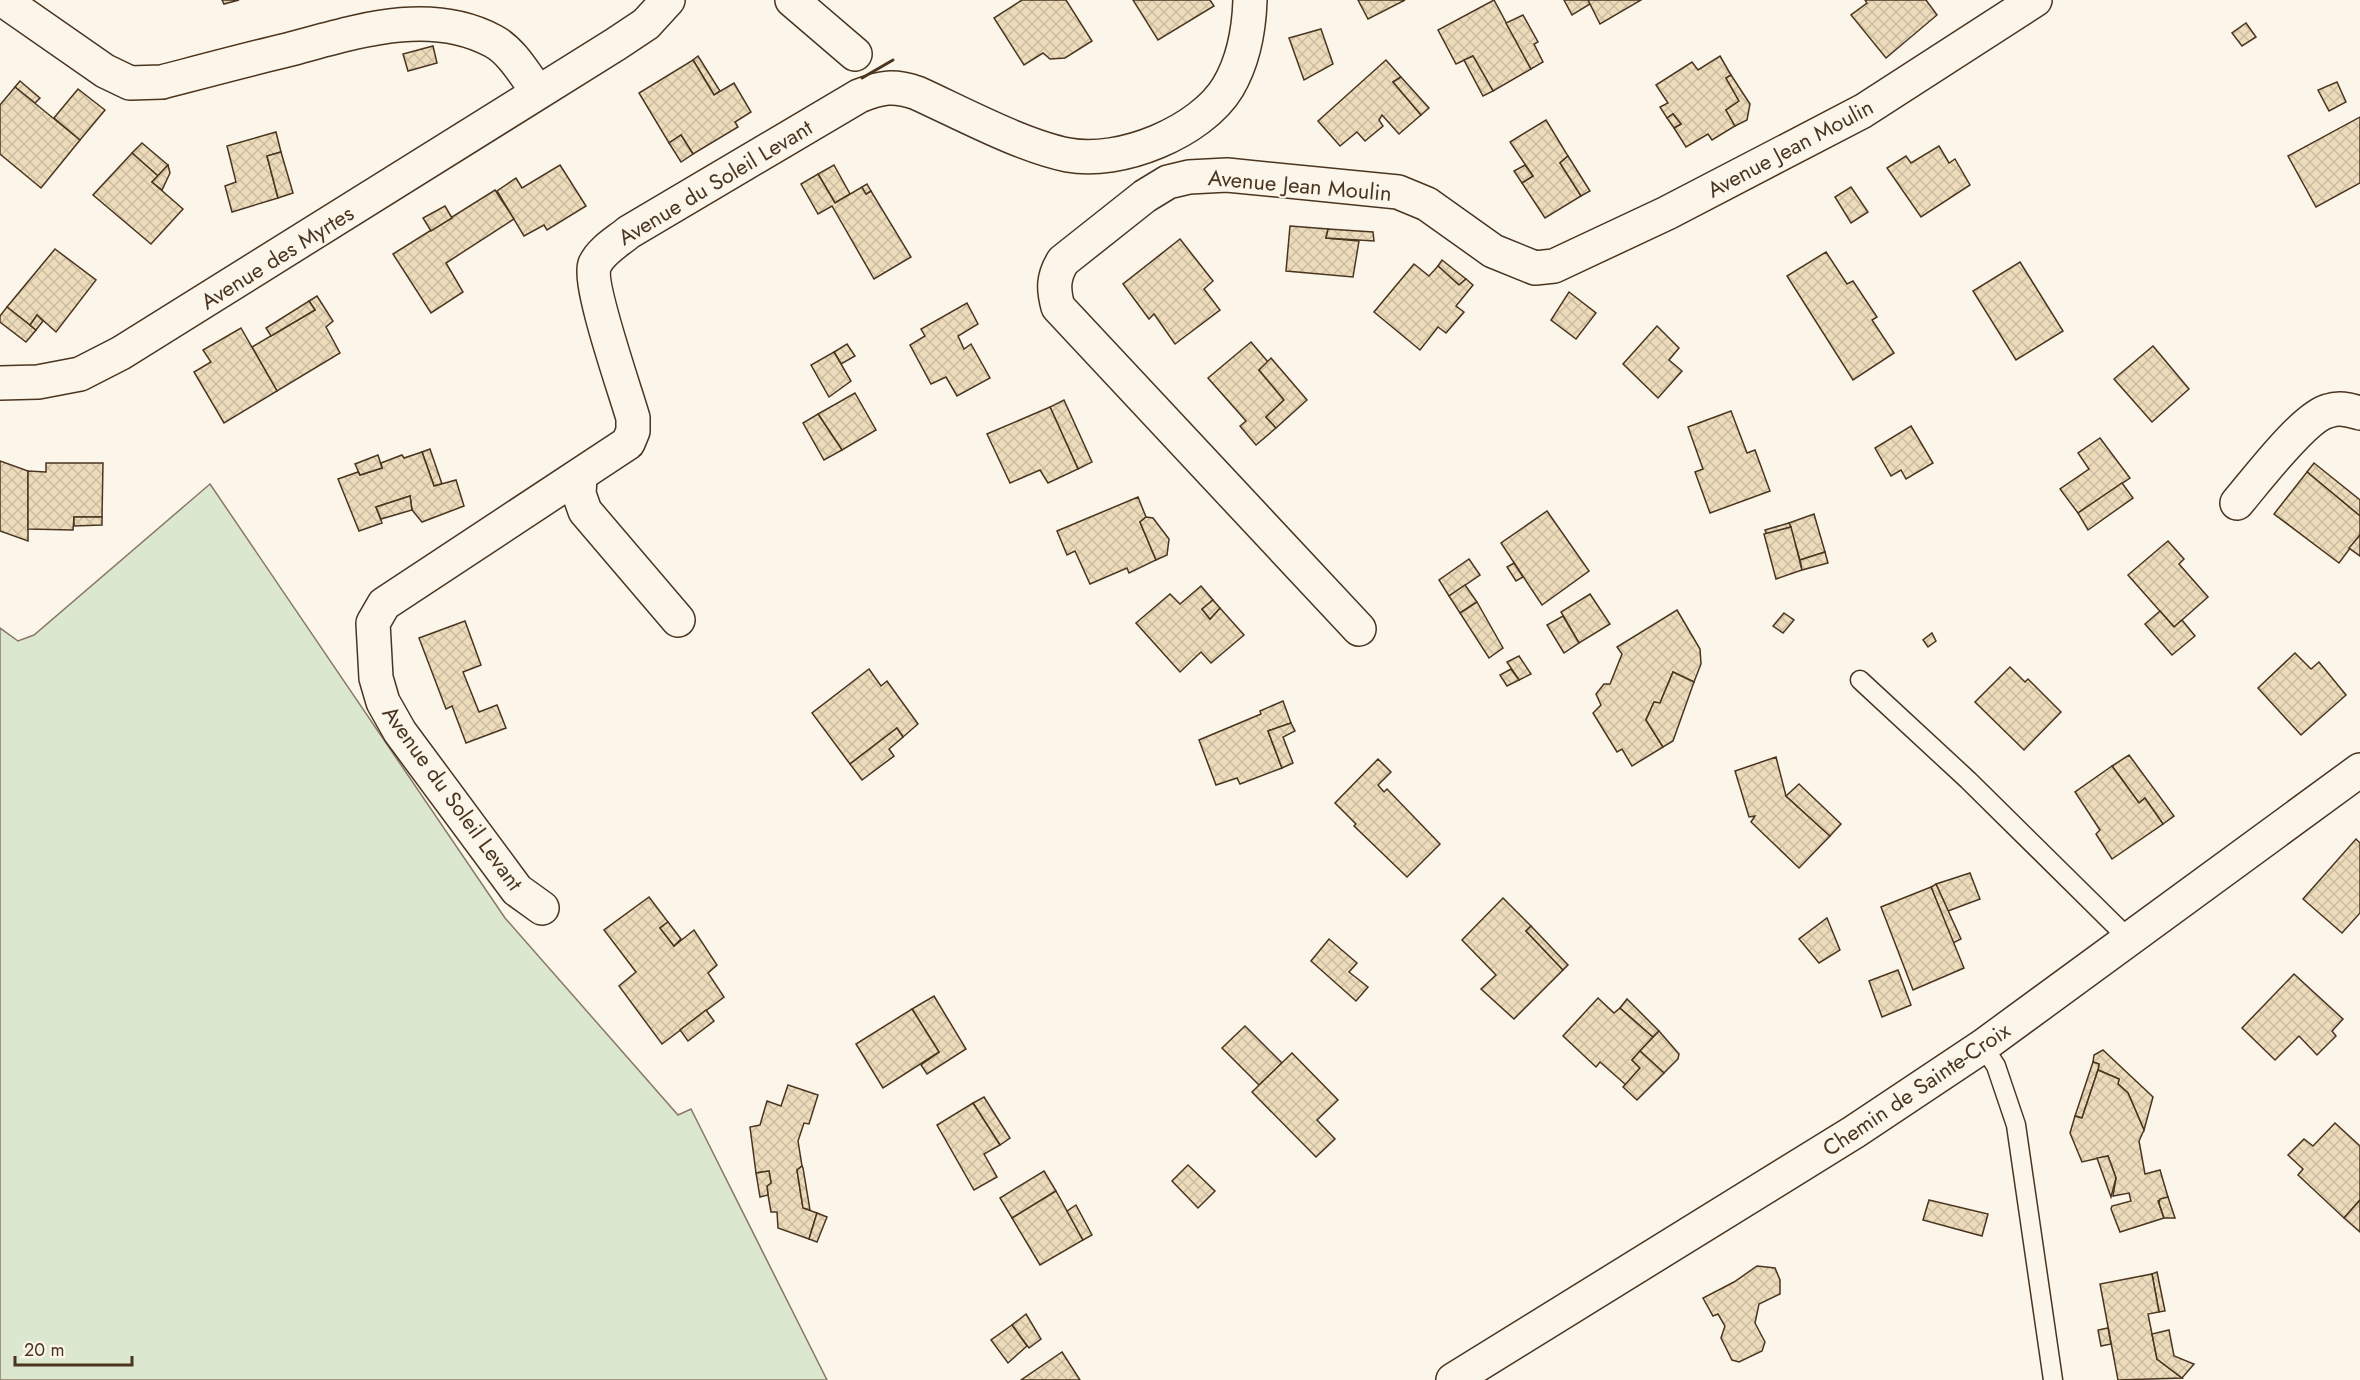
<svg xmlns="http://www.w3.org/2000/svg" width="2360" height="1380" font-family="Jost,sans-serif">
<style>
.green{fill:#dce7d0;stroke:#887966;stroke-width:1.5}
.building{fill:url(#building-cross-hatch);stroke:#4a3520;stroke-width:1.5}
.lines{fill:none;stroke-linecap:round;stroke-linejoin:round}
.service-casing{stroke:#4a3520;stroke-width:21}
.minor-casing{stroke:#4a3520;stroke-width:36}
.service{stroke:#fbf6e9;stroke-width:18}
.minor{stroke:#fbf6e9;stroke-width:33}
.wall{stroke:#4a3520;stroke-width:3}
.labels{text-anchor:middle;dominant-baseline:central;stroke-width:4.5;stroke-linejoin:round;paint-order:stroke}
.street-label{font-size:22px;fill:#4a3520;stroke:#fbf6e9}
</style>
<defs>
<pattern id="building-cross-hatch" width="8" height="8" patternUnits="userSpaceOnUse" patternTransform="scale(1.5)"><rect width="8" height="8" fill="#ecdcbc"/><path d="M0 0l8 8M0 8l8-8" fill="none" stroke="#ccbda1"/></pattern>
</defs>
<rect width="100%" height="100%" fill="#fbf6e9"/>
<path class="green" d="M 210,484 L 505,918 L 678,1115 L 691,1109 L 827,1380 L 0,1380 L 0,628 L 18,641 L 34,635 Z"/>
<g class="building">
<path d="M 222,0 L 239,0 L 224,4 Z"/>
<path d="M 1022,0 L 1066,0 L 1092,41 L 1065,58 L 1050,59 L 1043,53 L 1024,65 L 994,18 Z"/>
<path d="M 1133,0 L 1210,0 L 1214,6 L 1158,40 Z"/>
<path d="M 1358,0 L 1405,0 L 1368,19 Z"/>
<path d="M 1494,0 L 1531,69 L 1493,91 L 1473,56 L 1456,64 L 1438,30 Z"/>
<path d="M 1564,0 L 1588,0 L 1590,4 L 1572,15 Z"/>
<path d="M 1588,0 L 1641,0 L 1600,24 Z"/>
<path d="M 1865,0 L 1926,0 L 1937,15 L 1886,58 L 1851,15 L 1867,3 Z"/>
<path d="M 1523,15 L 1538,42 L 1534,44 L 1543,62 L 1531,69 L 1506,23 Z"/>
<path d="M 2246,23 L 2256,37 L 2242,46 L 2232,33 Z"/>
<path d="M 1321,29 L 1333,64 L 1304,80 L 1289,38 Z"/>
<path d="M 433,46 L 437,63 L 408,71 L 403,54 Z"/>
<path d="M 698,56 L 720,91 L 714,95 L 693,60 Z"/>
<path d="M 1473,56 L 1493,91 L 1483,96 L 1464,60 Z"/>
<path d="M 1720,56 L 1731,75 L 1726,78 L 1739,101 L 1726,110 L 1735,126 L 1712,140 L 1708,134 L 1686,147 L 1674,128 L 1681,124 L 1673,114 L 1667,118 L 1660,107 L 1668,103 L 1656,85 L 1692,62 L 1698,70 Z"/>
<path d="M 693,60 L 714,95 L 734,83 L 751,112 L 735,122 L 738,127 L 693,154 L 681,135 L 669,143 L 639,93 Z"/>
<path d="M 1386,60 L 1401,77 L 1393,82 L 1421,115 L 1399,134 L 1382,115 L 1379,120 L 1383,126 L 1365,141 L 1357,132 L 1340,146 L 1318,121 Z"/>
<path d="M 1731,75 L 1750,104 L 1747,120 L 1735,126 L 1726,110 L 1739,101 L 1726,78 Z"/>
<path d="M 1401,77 L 1429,108 L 1421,115 L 1393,82 Z"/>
<path d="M 20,81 L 40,98 L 35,103 L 15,87 Z"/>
<path d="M 2337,82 L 2346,102 L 2329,111 L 2318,90 Z"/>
<path d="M 15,87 L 80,140 L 41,188 L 0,154 L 0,105 Z"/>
<path d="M 78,89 L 105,110 L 80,140 L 54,118 Z"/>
<path d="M 1673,114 L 1681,124 L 1674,128 L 1667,118 Z"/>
<path d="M 2360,117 L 2360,183 L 2316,207 L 2288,156 Z"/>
<path d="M 1546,120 L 1568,156 L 1560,163 L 1581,196 L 1545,218 L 1522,183 L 1533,176 L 1510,142 Z"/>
<path d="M 276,132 L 281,152 L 267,156 L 278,198 L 232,212 L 225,186 L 236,182 L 227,146 Z"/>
<path d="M 681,135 L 693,154 L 681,162 L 669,143 Z"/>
<path d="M 142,143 L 168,165 L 158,176 L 132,153 Z"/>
<path d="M 1939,146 L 1949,163 L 1955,159 L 1970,185 L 1921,217 L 1887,168 L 1906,156 L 1911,163 Z"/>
<path d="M 281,152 L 293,193 L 278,198 L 267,156 Z"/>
<path d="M 132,153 L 158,176 L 152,182 L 183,209 L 151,244 L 93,195 Z"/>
<path d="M 1568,156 L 1590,191 L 1581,196 L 1560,163 Z"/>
<path d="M 168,165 L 170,173 L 162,190 L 152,182 Z"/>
<path d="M 560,165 L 586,206 L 547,230 L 544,225 L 524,236 L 497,191 L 516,178 L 522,188 Z"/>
<path d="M 834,165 L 850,194 L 835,203 L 818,174 Z"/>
<path d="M 1525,165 L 1533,176 L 1522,183 L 1514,171 Z"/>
<path d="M 818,174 L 835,203 L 862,187 L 866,194 L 871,191 L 911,257 L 874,279 L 832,206 L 818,214 L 801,184 Z"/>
<path d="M 867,184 L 871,191 L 866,194 L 862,187 Z"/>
<path d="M 1851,187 L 1868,212 L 1851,223 L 1835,197 Z"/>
<path d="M 495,190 L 514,219 L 446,263 L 463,292 L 431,313 L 393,254 Z"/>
<path d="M 445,206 L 452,218 L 431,231 L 423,218 Z"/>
<path d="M 1290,226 L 1328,229 L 1326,238 L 1359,241 L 1353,277 L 1286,271 Z"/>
<path d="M 1328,229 L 1373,232 L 1374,241 L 1326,238 Z"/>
<path d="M 1180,239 L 1213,281 L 1204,289 L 1220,310 L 1175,344 L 1154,314 L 1149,319 L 1123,284 Z"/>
<path d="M 55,249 L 96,280 L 56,332 L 37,315 L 30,325 L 7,307 Z"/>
<path d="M 1826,252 L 1847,284 L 1853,281 L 1877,317 L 1872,320 L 1894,353 L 1853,380 L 1787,276 Z"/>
<path d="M 1442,260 L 1466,279 L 1459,285 L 1438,266 Z"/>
<path d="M 2020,262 L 2063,331 L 2016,360 L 1973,291 Z"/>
<path d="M 1414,264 L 1429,276 L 1438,266 L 1459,285 L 1466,279 L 1473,285 L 1456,306 L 1464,312 L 1446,333 L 1438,327 L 1420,350 L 1374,312 Z"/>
<path d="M 1569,292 L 1596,313 L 1576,339 L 1551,320 Z"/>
<path d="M 317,296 L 333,321 L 326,327 L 340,353 L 277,391 L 252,347 L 315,310 L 309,301 Z"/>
<path d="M 309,301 L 315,310 L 271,336 L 266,328 Z"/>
<path d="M 967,303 L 978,324 L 958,336 L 964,349 L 971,344 L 990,378 L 957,396 L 946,377 L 931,384 L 910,345 L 925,336 L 921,329 Z"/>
<path d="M 7,307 L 36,330 L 26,342 L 0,322 L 0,316 Z"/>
<path d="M 37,315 L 43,321 L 36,330 L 30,325 Z"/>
<path d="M 1657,326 L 1679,348 L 1669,360 L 1682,371 L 1658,398 L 1623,364 Z"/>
<path d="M 241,328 L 277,391 L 224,423 L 194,372 L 211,362 L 203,350 Z"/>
<path d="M 1251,342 L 1268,362 L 1259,370 L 1284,400 L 1266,417 L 1276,428 L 1256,445 L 1240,426 L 1246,421 L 1208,378 Z"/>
<path d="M 847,344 L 855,356 L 841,364 L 834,352 Z"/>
<path d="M 2153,346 L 2189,389 L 2152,422 L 2114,379 Z"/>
<path d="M 834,352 L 851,381 L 829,397 L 811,365 Z"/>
<path d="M 1271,358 L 1307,400 L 1276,428 L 1266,417 L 1284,400 L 1259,370 Z"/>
<path d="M 855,393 L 876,430 L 842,450 L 818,414 Z"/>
<path d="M 1064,400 L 1092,462 L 1078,469 L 1050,407 Z"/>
<path d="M 1050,407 L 1078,469 L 1048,483 L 1040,470 L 1010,483 L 987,434 Z"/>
<path d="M 1731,411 L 1747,453 L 1755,450 L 1770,491 L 1710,513 L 1695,472 L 1703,469 L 1688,427 Z"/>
<path d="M 818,414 L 842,450 L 824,460 L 803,423 Z"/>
<path d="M 1911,426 L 1933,463 L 1906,479 L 1901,470 L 1891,476 L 1875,448 Z"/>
<path d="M 2100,438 L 2130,478 L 2078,513 L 2060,489 L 2089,469 L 2078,453 Z"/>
<path d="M 430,449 L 442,484 L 434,486 L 422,452 Z"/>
<path d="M 422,452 L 434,486 L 456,480 L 464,506 L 422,522 L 412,510 L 410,496 L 376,507 L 382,523 L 359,531 L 338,479 L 358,472 L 360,475 L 382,468 L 381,463 L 402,455 L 404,458 Z"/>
<path d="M 378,455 L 382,468 L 360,475 L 355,464 Z"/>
<path d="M 0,461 L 28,471 L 28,541 L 0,531 Z"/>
<path d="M 46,463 L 103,463 L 102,517 L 74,517 L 73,530 L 28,529 L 28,471 L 46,472 Z"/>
<path d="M 2314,463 L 2360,500 L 2360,516 L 2307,472 Z"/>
<path d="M 2307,472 L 2360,516 L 2360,535 L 2339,563 L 2274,514 Z"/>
<path d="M 2122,483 L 2133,498 L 2088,530 L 2078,513 Z"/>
<path d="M 410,496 L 412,510 L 381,519 L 376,507 Z"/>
<path d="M 1138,497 L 1146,517 L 1140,522 L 1156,560 L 1129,573 L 1127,568 L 1090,584 L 1075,551 L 1067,555 L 1057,531 Z"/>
<path d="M 1547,511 L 1589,571 L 1542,605 L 1501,543 Z"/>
<path d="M 1814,514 L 1825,552 L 1800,560 L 1789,523 Z"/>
<path d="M 74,517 L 102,517 L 102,525 L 74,526 Z"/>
<path d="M 1146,517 L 1153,518 L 1169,539 L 1167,555 L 1156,560 L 1140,522 Z"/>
<path d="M 1789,523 L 1791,527 L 1767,535 L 1765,530 Z"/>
<path d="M 1791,527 L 1802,570 L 1776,579 L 1764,534 Z"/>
<path d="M 2360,535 L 2360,556 L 2349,548 Z"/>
<path d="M 2168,541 L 2184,559 L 2179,564 L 2208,597 L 2174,627 L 2128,575 Z"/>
<path d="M 1825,552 L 1828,563 L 1802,570 L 1800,560 Z"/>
<path d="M 1469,559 L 1480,575 L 1449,596 L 1439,580 Z"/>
<path d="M 1514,563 L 1523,577 L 1516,581 L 1507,567 Z"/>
<path d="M 1465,585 L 1477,602 L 1460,613 L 1449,596 Z"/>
<path d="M 1201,586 L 1213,600 L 1202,609 L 1210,619 L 1220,608 L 1244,635 L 1211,663 L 1201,652 L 1180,672 L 1136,623 L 1170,594 L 1180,604 Z"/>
<path d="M 1590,594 L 1610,624 L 1579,643 L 1561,612 Z"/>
<path d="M 1213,600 L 1220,608 L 1210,619 L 1202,609 Z"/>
<path d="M 1477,602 L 1503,648 L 1489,658 L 1460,613 Z"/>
<path d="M 1677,610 L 1700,649 L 1701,664 L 1694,682 L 1673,672 L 1660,703 L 1654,702 L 1646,720 L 1663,747 L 1632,766 L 1622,749 L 1617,752 L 1593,713 L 1601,705 L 1596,694 L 1604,684 L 1610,684 L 1622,654 L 1617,647 Z"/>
<path d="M 2160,611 L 2174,627 L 2182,620 L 2195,636 L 2172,655 L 2145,624 Z"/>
<path d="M 1784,613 L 1794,620 L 1783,633 L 1773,626 Z"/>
<path d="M 1563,616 L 1579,643 L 1564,653 L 1547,625 Z"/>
<path d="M 465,621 L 481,665 L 463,672 L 479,712 L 497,705 L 506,728 L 466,743 L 452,706 L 446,709 L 419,638 Z"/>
<path d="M 1932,633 L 1936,641 L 1928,647 L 1923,640 Z"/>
<path d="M 2295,653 L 2311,669 L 2319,662 L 2346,695 L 2301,735 L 2258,688 Z"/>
<path d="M 1519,656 L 1531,674 L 1519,680 L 1507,662 Z"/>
<path d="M 2010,667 L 2025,682 L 2028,679 L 2061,712 L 2024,750 L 1975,702 Z"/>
<path d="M 869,669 L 881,686 L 887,681 L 918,724 L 903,737 L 897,728 L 850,764 L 812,713 Z"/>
<path d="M 1511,669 L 1519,680 L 1507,686 L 1500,675 Z"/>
<path d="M 1673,672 L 1694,682 L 1673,741 L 1663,747 L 1646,720 L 1654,702 L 1660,703 Z"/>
<path d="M 1283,701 L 1291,723 L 1268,731 L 1282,768 L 1240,784 L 1237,778 L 1216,785 L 1199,740 L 1261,714 L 1260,711 Z"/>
<path d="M 1291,723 L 1295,731 L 1283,737 L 1293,763 L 1282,768 L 1268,731 Z"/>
<path d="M 897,728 L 903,737 L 889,749 L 894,756 L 862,780 L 850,764 Z"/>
<path d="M 2129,755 L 2174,816 L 2163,824 L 2145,798 L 2139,803 L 2112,766 Z"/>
<path d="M 1776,757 L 1786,796 L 1830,836 L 1799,868 L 1751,822 L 1755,816 L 1749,817 L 1735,771 Z"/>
<path d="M 1378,759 L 1391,772 L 1378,785 L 1384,792 L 1387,789 L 1440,844 L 1407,877 L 1354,826 L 1356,824 L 1335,803 Z"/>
<path d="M 2112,766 L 2139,803 L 2145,798 L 2163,824 L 2112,859 L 2096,834 L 2100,830 L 2075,792 Z"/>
<path d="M 1799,784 L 1841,824 L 1830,836 L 1786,796 Z"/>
<path d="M 2356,839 L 2360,843 L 2360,913 L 2342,933 L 2303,899 Z"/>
<path d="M 1970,873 L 1980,899 L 1948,911 L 1936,884 Z"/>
<path d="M 1936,884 L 1961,939 L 1953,943 L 1931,887 Z"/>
<path d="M 1931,887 L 1964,968 L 1913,990 L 1881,907 Z"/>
<path d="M 649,897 L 668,922 L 660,928 L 674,946 L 694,930 L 717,965 L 708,973 L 724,997 L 662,1044 L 619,986 L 636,972 L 604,930 Z"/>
<path d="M 1503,898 L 1531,926 L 1526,931 L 1563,970 L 1514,1019 L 1481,989 L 1496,975 L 1462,940 Z"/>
<path d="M 1827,918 L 1840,950 L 1819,963 L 1799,939 Z"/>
<path d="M 668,922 L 681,939 L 674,946 L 660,928 Z"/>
<path d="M 1531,926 L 1568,965 L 1563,970 L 1526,931 Z"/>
<path d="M 1329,939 L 1357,963 L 1349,972 L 1368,987 L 1356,1001 L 1311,961 Z"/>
<path d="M 1898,970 L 1911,1005 L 1882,1017 L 1869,981 Z"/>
<path d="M 2294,974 L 2343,1019 L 2332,1031 L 2336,1036 L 2317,1055 L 2299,1036 L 2275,1060 L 2242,1028 Z"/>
<path d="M 934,996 L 966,1049 L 927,1074 L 921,1065 L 939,1052 L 912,1009 Z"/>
<path d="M 1598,998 L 1614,1013 L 1620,1008 L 1653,1037 L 1632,1060 L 1640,1068 L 1626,1085 L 1600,1062 L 1596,1067 L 1563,1036 Z"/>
<path d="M 1627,999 L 1659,1031 L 1653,1037 L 1620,1008 Z"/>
<path d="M 912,1009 L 939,1052 L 883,1088 L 856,1044 Z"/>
<path d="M 706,1010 L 714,1021 L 688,1041 L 680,1030 Z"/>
<path d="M 1245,1026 L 1282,1063 L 1259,1085 L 1222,1048 Z"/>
<path d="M 1659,1031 L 1679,1054 L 1678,1059 L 1664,1073 L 1640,1051 Z"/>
<path d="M 2103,1050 L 2153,1097 L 2144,1130 L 2128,1093 L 2118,1084 L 2119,1079 L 2098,1070 L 2099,1064 L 2093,1062 L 2094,1055 Z"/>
<path d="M 1640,1051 L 1664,1073 L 1637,1100 L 1623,1087 L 1640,1068 L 1632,1060 Z"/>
<path d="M 1292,1053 L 1338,1100 L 1317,1120 L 1335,1139 L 1316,1157 L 1252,1092 Z"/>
<path d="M 2093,1062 L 2099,1064 L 2098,1070 L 2082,1118 L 2075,1116 Z"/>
<path d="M 2098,1070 L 2119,1079 L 2118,1084 L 2128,1093 L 2144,1130 L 2139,1141 L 2145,1174 L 2160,1170 L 2168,1197 L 2158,1201 L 2164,1218 L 2120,1232 L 2111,1209 L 2112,1206 L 2131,1201 L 2129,1193 L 2113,1196 L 2116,1178 L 2108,1156 L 2082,1162 L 2070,1133 L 2075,1116 L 2082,1118 Z"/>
<path d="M 788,1085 L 818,1095 L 809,1124 L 804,1123 L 798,1141 L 802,1166 L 797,1170 L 803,1208 L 817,1213 L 809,1239 L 778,1228 L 777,1212 L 771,1212 L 768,1195 L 767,1186 L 771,1183 L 769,1171 L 756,1173 L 750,1127 L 760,1125 L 767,1101 L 781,1106 Z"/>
<path d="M 984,1097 L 1010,1138 L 1000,1145 L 973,1103 Z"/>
<path d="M 973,1103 L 1000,1145 L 984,1154 L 997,1177 L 974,1190 L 937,1125 Z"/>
<path d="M 2335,1123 L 2360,1146 L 2360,1200 L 2344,1218 L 2298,1175 L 2303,1169 L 2288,1155 L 2304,1139 L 2313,1146 Z"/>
<path d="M 2108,1156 L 2116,1178 L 2111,1197 L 2097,1158 Z"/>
<path d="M 1188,1165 L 1215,1191 L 1198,1208 L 1172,1181 Z"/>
<path d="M 802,1166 L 803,1168 L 810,1210 L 803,1208 L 797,1170 Z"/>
<path d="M 769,1171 L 771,1183 L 767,1186 L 768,1195 L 760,1197 L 756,1173 Z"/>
<path d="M 1044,1171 L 1056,1191 L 1012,1218 L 1000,1198 Z"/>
<path d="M 1056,1191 L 1083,1240 L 1040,1265 L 1012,1218 Z"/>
<path d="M 2168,1197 L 2175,1218 L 2164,1218 L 2159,1203 L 2160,1199 Z"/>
<path d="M 1929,1200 L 1988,1214 L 1982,1236 L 1923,1220 Z"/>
<path d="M 2360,1200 L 2360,1232 L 2344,1218 Z"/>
<path d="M 1076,1205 L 1092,1235 L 1083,1240 L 1067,1211 Z"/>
<path d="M 817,1213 L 827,1217 L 817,1242 L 809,1239 Z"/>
<path d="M 1757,1266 L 1775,1268 L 1780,1280 L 1780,1294 L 1759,1304 L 1755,1323 L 1765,1342 L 1762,1351 L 1739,1362 L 1732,1360 L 1721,1338 L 1725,1326 L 1718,1314 L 1713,1316 L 1703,1298 L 1734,1282 Z"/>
<path d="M 2157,1272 L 2165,1311 L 2159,1312 L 2152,1274 Z"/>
<path d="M 2152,1274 L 2159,1312 L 2148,1314 L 2157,1359 L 2182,1378 L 2118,1380 L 2100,1284 Z"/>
<path d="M 1026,1314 L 1041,1339 L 1029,1348 L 1012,1325 Z"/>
<path d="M 1012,1325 L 1027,1346 L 1008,1363 L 991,1340 Z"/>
<path d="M 2108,1328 L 2111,1344 L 2101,1346 L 2098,1330 Z"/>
<path d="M 2169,1330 L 2174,1356 L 2194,1364 L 2182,1378 L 2157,1359 L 2152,1334 Z"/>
<path d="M 1062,1352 L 1080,1380 L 1021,1380 Z"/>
</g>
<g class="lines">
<defs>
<g id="service">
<path d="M 1860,680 L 1968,780 L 2130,940"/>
<path d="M 1983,1046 L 1996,1066 L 2016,1125 L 2053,1380"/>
</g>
<g id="minor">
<path d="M 3,0 L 105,71 L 130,83 L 162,82 C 204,71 245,60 287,50 C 352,33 428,6 493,41 C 512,51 525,75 538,92"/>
<path d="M 792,0 L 855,54"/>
<path d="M 0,383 L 38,382 L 80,374 L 121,353 L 616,44 L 646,24 L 668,0"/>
<path d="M 580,477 L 579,494 L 585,511 L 678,620"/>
<path d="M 2237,503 C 2255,482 2304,417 2328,411 C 2340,407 2349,410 2360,413"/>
<path d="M 1359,629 L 1058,307 C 1053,289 1053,277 1063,261 L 1145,196 L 1168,182 L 1189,177 L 1227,175 L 1398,192 L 1427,204 L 1493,251 L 1535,268 L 1554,266 L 1667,213 L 1863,111 L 2035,0"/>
<path d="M 542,908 L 517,890 L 400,732 L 383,702 L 376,678 L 373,623 L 384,604 L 628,443 L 633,431 L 633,418 C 626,393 587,283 595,264 C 602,250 617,242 629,232 L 859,96 C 881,87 894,85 917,93 C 961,113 1022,146 1068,155 C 1120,165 1201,132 1228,87 C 1244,60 1249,31 1250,0"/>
<path d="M 1453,1380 L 1854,1132 L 1983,1046 L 2360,770"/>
</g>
</defs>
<use href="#service" class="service-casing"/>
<use href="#minor" class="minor-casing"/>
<use href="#service" class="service"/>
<use href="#minor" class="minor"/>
<path class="wall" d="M 862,78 L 893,60"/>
</g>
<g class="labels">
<g class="street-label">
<text transform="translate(1790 148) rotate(-28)">Avenue Jean Moulin</text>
<text transform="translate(715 182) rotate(-31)">Avenue du Soleil Levant</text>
<text transform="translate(1300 185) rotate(5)">Avenue Jean Moulin</text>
<text transform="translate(277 257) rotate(-32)">Avenue des Myrtes</text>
<text transform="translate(453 798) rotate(54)">Avenue du Soleil Levant</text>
<text transform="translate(1916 1089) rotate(-34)">Chemin de Sainte-Croix</text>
</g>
</g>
<path d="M15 1356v9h117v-9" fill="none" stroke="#4a3520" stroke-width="3"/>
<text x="24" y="1356" font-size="18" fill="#4a3520" stroke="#fbf6e9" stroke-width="4.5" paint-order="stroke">20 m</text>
</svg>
